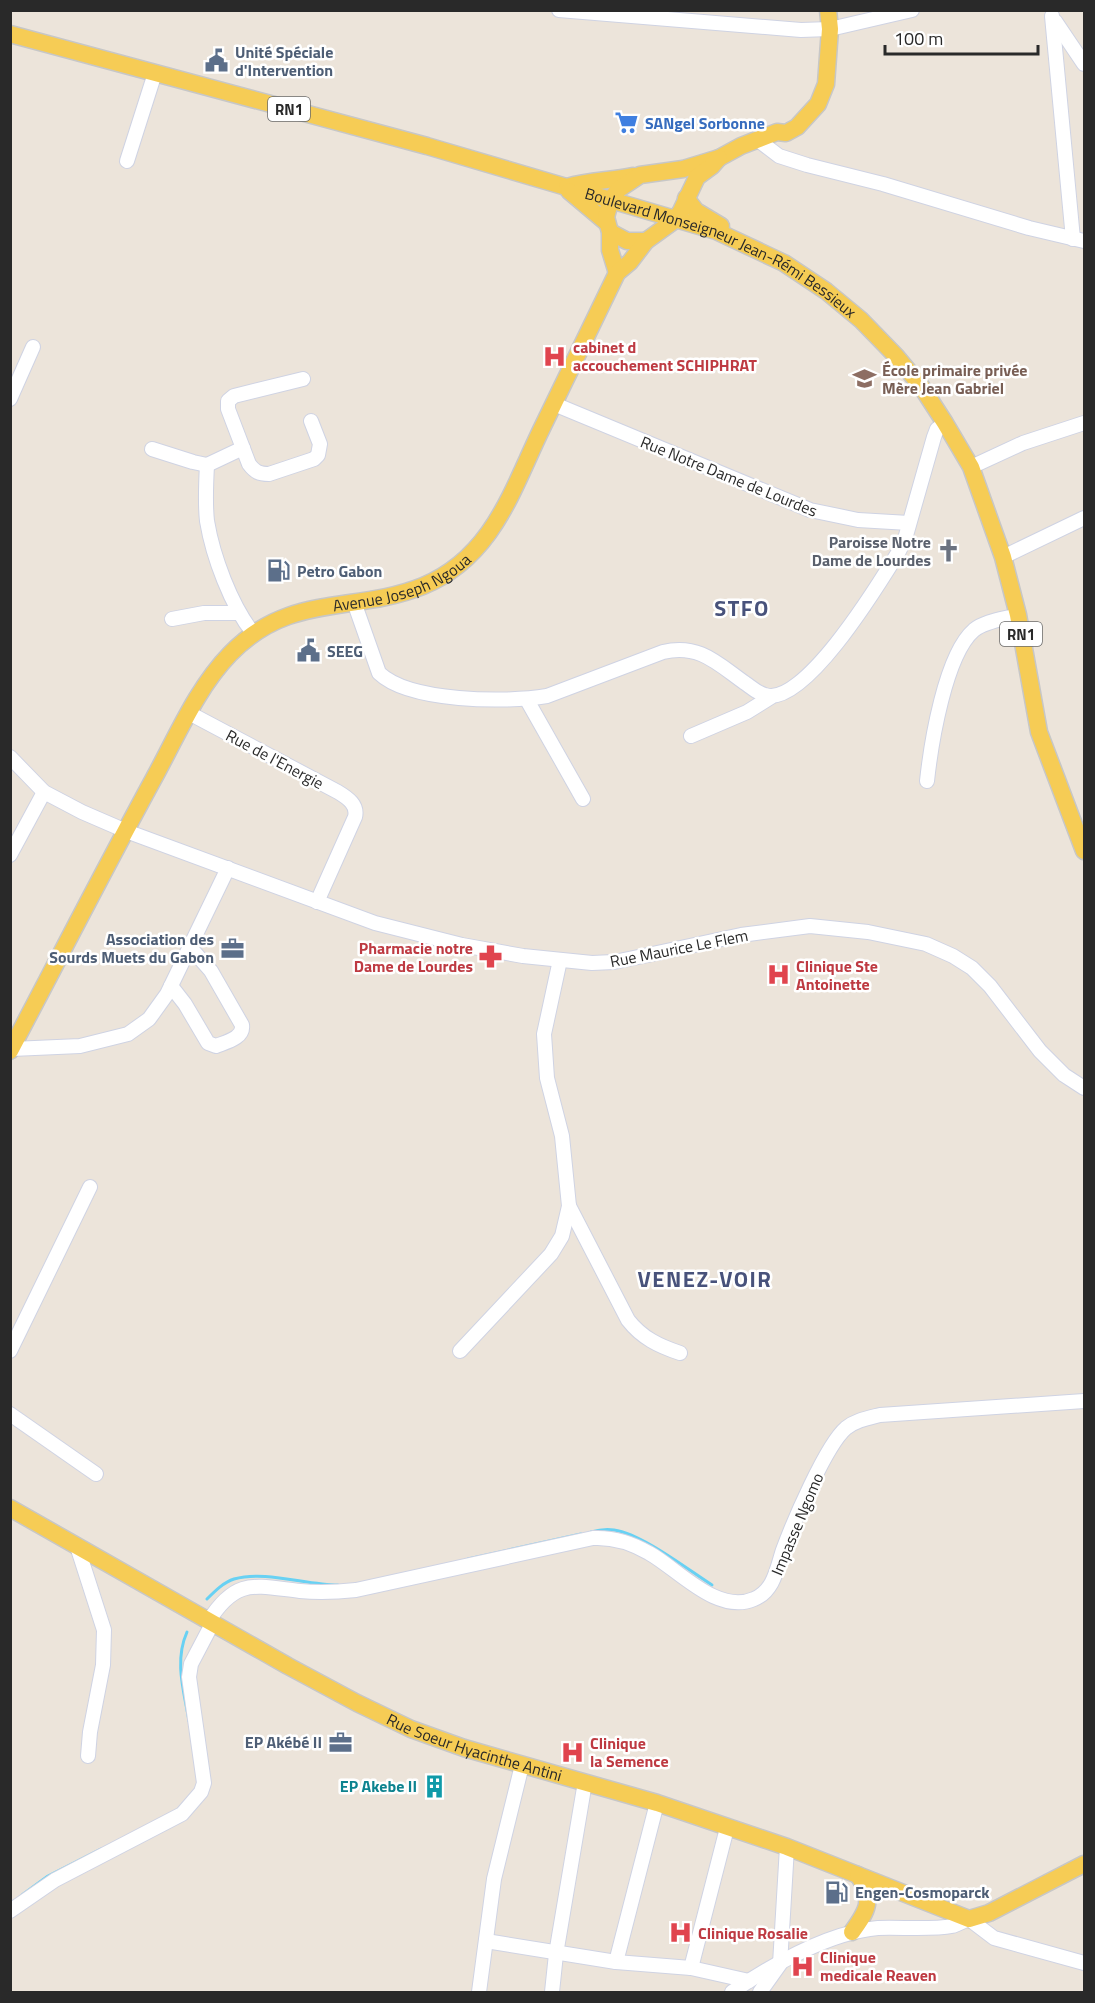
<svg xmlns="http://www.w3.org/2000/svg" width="1095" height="2003" font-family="'Titillium Web',sans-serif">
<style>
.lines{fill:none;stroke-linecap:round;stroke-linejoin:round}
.stream{stroke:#68d1f3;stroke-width:3}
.minor-casing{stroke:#cfd3e3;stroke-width:16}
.major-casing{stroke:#c7c7c7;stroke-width:19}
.minor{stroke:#fff;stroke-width:14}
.major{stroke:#f6cc55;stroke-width:16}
.labels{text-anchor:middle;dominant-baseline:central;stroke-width:5;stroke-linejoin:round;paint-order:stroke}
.shield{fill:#fff;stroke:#696969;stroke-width:1.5}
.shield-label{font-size:15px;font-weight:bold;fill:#292929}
.service-label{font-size:16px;font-weight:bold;fill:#4e5e75;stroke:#fff;text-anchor:start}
.shop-label{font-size:16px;font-weight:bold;fill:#366cbe;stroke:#fff;text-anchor:start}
.street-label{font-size:16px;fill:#292929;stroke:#fff}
.health-label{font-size:16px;font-weight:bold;fill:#be3a42;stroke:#fff;text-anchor:start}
.education-label{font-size:16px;font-weight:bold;fill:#785e54;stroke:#fff;text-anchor:start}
.worship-label{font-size:16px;font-weight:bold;fill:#5b616d;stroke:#fff;text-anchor:end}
.culture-label{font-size:16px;font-weight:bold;fill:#0d838f;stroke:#fff;text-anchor:end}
.district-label{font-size:22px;font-weight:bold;letter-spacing:1.5px;fill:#48527b;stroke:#fff}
</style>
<rect width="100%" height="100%" fill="#ece4da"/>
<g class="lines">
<g class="stream">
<path d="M 591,1532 C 598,1530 607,1529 614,1530 C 642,1534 687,1569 712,1585"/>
<path d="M 468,1559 L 581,1534"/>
<path d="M 207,1599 C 215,1591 224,1582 234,1579 C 265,1570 306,1585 338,1585"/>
<path d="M 187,1632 C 174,1661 184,1691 189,1721"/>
<path d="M 22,1895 L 48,1876 L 101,1849"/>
</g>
<defs>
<g id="minor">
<path d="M 559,10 L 801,30 L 830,29 L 912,10"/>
<path d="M 1052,16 L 1073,239"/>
<path d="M 1055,21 L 1084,64"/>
<path d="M 758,140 L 779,156 L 807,165 L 883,184 L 1029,228 L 1084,241"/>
<path d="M 127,161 L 155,73"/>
<path d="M 303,379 L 234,396 L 228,401 L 228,409 L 249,464 C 255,472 259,474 269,474 L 314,459 L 318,455 L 320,444 L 311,421"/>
<path d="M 10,399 L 33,347"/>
<path d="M 554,404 L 810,510 L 858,520 L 909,523"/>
<path d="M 152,449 L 193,462 L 207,465"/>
<path d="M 207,465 C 206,483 205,503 207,521 C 213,557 231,605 253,633"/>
<path d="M 207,465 L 243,448"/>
<path d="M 971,467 L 1023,443 L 1084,423"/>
<path d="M 1003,557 L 1084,518"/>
<path d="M 354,602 L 379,673 C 409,702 506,703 547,696 L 663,652 C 699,643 718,664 745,683 C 751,687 757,693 765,695 C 804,708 880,582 898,553 L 905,539 L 934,437 L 937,429 L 945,423"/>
<path d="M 172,619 L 204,613 L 238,613"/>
<path d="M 527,700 L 583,799"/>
<path d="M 189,713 L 338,792 C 348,798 358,805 355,817 L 317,902"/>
<path d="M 691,736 L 747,712 L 771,697"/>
<path d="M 10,757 L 44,792 L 82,812 L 126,831 L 375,923 L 462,945 L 523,956 L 592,963 L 614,962 L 643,956 L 741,935 L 810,926 L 868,932 L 926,944 L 953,956 L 972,968 L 990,986 L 1040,1051 L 1064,1075 L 1084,1088"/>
<path d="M 927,781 C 931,744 945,655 974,630 C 985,621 1004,619 1018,615"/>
<path d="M 10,855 L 44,792"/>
<path d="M 171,986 L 185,1004 L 208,1043 L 216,1046 C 226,1042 244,1038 242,1025 L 211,971 L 189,946"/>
<path d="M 12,1049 L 80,1046 L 128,1034 L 149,1019 L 167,994 L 228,868"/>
<path d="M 569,1206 L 628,1320 C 642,1338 659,1346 680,1353"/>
<path d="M 10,1351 L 90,1187"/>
<path d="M 460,1351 L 551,1254 L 562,1236 L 569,1206 L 562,1136 L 547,1078 L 544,1034 L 560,960"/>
<path d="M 10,1414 L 96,1474"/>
<path d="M 77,1546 L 104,1630 L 103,1665 L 90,1732 L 88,1756"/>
<path d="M 208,1622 C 236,1577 255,1586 300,1591 C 319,1593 338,1592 356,1590 L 593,1538 C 612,1537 632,1543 649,1553 C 678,1569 717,1615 754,1599 C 774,1591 777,1568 783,1550 C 793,1523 826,1445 846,1428 C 856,1420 868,1418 880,1415 L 1084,1401"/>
<path d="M 10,1911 L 55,1880 L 182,1814 L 201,1792 L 204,1783 L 189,1677 L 191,1664 L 212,1624"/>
<path d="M 486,1941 L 616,1962 L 691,1968 L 749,1981"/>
<path d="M 616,1962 L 657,1803"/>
<path d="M 691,1968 L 727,1828"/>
<path d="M 479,1992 L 494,1879 L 522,1765"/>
<path d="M 552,1992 L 556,1954 L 585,1782"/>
<path d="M 732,1992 C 772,1965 830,1932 878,1928 C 900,1927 932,1930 952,1926 C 957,1925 963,1921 969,1919 L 994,1938 L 1084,1963"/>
<path d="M 760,1992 L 780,1964 L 787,1847"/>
</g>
<g id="major">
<path id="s1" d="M 10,34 L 427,146 L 716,231 L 784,263 L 826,291 L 861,320 L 896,356 L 921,386 L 945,423 L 971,467 L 1003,557 L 1018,615 L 1039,732 L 1084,851"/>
<path d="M 567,187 C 590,180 610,181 633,176"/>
<path d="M 569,191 L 607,223"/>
<path d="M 686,198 L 696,211 L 721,226"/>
<path d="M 610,232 L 627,241 L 646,241"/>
<path d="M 617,273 L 610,250 L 610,232 L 606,217 L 611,199 L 619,189 L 640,175 L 683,169 L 719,158 L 741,146 L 777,132 L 786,133 L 797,127 L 818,104 L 826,84 L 830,29 L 828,10"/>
<path id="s2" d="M 10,1051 C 58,960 105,868 154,778 C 177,736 197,688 230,654 C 290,592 353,614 423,586 C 493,557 512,490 542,428 C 567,376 592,325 617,273 L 630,262 L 646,241 L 675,220 L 681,211 L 697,177 L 712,166 L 719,158"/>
<path id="s3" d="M 10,1508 L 288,1666 L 357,1703 L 411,1729 L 464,1748 L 657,1803 L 787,1847 L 969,1919 L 989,1913 L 1084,1864"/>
<path d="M 852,1932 C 868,1910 874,1900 858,1875"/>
</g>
</defs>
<use href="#minor" class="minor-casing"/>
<use href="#major" class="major-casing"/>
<use href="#minor" class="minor"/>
<use href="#major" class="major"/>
</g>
<defs>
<symbol id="civic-bare" viewBox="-9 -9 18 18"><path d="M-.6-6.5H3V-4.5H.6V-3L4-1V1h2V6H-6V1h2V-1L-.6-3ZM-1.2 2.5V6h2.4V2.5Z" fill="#5c6f8a" stroke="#fff" stroke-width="2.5" paint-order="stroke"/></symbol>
<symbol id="supermarket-bare" viewBox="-9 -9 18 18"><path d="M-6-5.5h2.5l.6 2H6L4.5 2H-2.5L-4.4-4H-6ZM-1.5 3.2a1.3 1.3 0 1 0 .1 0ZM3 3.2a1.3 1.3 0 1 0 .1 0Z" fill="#3f7fe0" stroke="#fff" stroke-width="2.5" paint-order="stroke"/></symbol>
<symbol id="hospital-bare" viewBox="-9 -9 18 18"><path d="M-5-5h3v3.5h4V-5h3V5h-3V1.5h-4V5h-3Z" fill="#e0444e" stroke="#fff" stroke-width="2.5" paint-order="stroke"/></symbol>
<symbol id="school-bare" viewBox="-9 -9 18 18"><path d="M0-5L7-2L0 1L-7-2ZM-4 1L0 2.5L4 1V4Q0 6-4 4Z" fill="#8d6e63" stroke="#fff" stroke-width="2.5" paint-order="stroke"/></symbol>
<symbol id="church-bare" viewBox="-9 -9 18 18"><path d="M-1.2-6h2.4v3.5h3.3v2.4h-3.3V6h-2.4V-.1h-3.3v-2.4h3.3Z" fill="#6b7280" stroke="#fff" stroke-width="2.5" paint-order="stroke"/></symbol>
<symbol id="fuel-bare" viewBox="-9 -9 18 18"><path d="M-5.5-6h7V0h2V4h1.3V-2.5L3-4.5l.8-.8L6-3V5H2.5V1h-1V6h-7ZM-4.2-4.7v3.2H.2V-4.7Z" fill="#5c6f8a" stroke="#fff" stroke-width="2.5" paint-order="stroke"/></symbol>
<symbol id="office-bare" viewBox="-9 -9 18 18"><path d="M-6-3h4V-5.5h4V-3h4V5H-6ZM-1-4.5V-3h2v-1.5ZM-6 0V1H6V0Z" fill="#5c6f8a" stroke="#fff" stroke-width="2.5" paint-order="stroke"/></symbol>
<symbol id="pharmacy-bare" viewBox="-9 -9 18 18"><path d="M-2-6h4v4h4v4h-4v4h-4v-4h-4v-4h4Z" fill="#e0444e" stroke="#fff" stroke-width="2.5" paint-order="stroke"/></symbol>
<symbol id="building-bare" viewBox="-9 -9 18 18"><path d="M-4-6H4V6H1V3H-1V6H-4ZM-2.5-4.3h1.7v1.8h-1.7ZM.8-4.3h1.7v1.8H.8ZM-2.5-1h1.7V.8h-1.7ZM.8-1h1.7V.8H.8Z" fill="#0f9aa8" stroke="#fff" stroke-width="2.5" paint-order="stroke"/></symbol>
</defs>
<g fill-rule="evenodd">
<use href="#civic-bare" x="200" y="44" width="33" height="33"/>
<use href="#supermarket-bare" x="610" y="106" width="33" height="33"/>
<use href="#hospital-bare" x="538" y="340" width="33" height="33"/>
<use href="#school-bare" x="848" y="362" width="33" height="33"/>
<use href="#church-bare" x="932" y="534" width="33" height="33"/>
<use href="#fuel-bare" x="262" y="554" width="33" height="33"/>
<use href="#civic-bare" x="292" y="634" width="33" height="33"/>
<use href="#office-bare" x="216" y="932" width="33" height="33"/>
<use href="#pharmacy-bare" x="474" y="940" width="33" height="33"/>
<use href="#hospital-bare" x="762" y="958" width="33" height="33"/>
<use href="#office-bare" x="324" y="1726" width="33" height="33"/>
<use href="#hospital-bare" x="556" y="1736" width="33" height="33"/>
<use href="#building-bare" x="418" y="1770" width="33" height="33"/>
<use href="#fuel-bare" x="820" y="1876" width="33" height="33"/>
<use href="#hospital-bare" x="664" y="1916" width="33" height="33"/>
<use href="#hospital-bare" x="786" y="1950" width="33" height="33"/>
</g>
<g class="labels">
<g class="shield">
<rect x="268" y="97" width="42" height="24" rx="4.5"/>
<rect x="1000" y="622" width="42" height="24" rx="4.5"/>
</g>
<g class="shield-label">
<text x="289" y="109">RN1</text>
<text x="1021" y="634">RN1</text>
</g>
<g class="service-label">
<text x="235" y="52">Unité Spéciale<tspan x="235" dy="18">d'Intervention</tspan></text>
<text x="297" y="571">Petro Gabon</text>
<text x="327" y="651">SEEG</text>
<text x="214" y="939" text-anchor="end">Association des<tspan x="214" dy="18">Sourds Muets du Gabon</tspan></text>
<text x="322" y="1742" text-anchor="end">EP Akébé II</text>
<text x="855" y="1892">Engen-Cosmoparck</text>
</g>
<g class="shop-label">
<text x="645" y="123">SANgel Sorbonne</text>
</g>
<g class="street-label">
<text stroke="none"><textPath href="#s1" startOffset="746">Boulevard Monseigneur Jean-Rémi Bessieux</textPath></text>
<text transform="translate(729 476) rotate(22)">Rue Notre Dame de Lourdes</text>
<text stroke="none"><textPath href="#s2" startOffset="644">Avenue Joseph Ngoua</textPath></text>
<text transform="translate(275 759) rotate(28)">Rue de l'Energie</text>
<text transform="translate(679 948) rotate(-11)">Rue Maurice Le Flem</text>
<text transform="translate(797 1524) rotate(-67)">Impasse Ngomo</text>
<text stroke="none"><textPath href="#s3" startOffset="524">Rue Soeur Hyacinthe Antini</textPath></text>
</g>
<g class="health-label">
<text x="573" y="347">cabinet d<tspan x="573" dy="18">accouchement SCHIPHRAT</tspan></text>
<text x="473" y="948" text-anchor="end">Pharmacie notre<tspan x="473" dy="18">Dame de Lourdes</tspan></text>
<text x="796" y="966">Clinique Ste<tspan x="796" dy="18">Antoinette</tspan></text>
<text x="590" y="1743">Clinique<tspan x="590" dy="18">la Semence</tspan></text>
<text x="698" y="1933">Clinique Rosalie</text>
<text x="820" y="1957">Clinique<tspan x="820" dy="18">medicale Reaven</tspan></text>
</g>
<g class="education-label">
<text x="882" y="370">École primaire privée<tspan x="882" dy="18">Mère Jean Gabriel</tspan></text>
</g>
<g class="worship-label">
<text x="931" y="542">Paroisse Notre<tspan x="931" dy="18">Dame de Lourdes</tspan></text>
</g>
<g class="culture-label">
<text x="417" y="1786">EP Akebe II</text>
</g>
<g class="district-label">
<text x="742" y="608">STFO</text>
<text x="705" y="1279">VENEZ-VOIR</text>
</g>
</g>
<rect width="1095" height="2003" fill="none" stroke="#292929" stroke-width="24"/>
<path d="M885 45v9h153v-9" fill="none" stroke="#292929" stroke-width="3"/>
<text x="894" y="45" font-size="18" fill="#292929" stroke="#ffffff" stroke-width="4.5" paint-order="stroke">100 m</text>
</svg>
